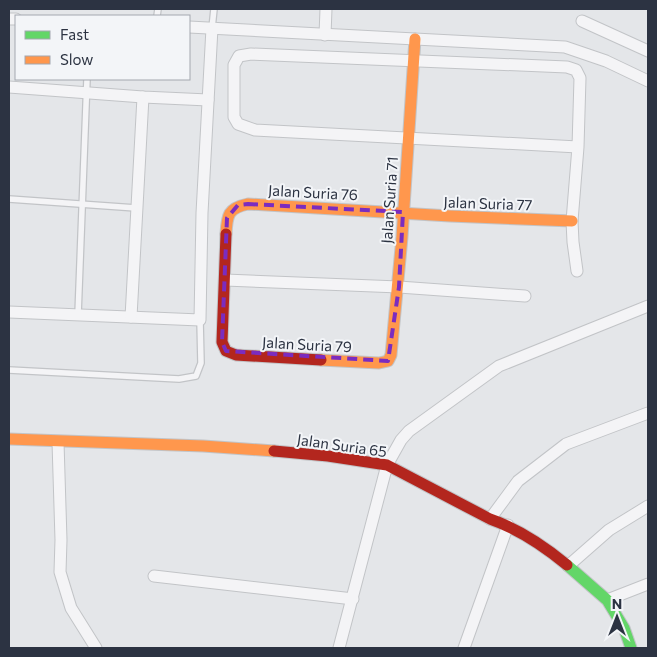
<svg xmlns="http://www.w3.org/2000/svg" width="657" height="657" font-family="Commissioner,sans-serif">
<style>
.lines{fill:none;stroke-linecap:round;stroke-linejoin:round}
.lane-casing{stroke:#c2c4c7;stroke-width:8}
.street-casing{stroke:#c2c4c7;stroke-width:13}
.fast-casing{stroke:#c2c4c7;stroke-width:13}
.slow-casing{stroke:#c2c4c7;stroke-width:13}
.jam-casing{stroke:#c2c4c7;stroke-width:13}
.lane{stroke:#f4f4f6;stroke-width:5.5}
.street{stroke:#f4f4f6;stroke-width:11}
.fast{stroke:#63d668;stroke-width:11}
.slow{stroke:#ff974d;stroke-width:11}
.jam{stroke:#b3261e;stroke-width:11}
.marked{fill:none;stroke:#7b2cbf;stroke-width:4;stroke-dasharray:10 6;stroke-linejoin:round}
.labels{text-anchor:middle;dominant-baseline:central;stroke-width:4;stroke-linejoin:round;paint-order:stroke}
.street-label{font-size:15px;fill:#2c3342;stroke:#f3f5f8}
</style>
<rect width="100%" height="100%" fill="#e4e6e9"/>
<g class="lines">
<defs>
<g id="lane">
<path d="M 157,16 L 158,9"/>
<path d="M 212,28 L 214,9"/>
<path d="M 9,199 L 136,208"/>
<path d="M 78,315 L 87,79"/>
<path d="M 9,370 L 179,379 L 196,376 L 201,363 L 200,320"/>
</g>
<g id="street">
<path d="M 9,19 L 16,19"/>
<path d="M 582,21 L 648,51"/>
<path d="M 189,27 L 565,47 L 606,61 L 648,81"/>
<path d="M 325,35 L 326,9"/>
<path d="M 9,87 L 143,97 L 208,100"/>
<path d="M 577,271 L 573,242 L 572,221 L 578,147 L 580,78 L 576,70 L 567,67 L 251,54 L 239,56 L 234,65 L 234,117 L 238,124 L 255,130 L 578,147"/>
<path d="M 225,280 L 399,287 L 525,296"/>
<path d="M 9,312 L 200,320 L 202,213 L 212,28"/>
<path d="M 131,317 L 143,97"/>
<path d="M 58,442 L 61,540 L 60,572 L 71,608 L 96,648"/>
<path d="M 490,519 L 518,481 L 566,444 L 648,413"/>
<path d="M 568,566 L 609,530 L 648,506"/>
<path d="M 154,576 L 353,599"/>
<path d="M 607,600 L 648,584"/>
<path d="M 339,648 L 387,465 L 401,440 L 409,431 L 499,366 L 648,306"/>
<path d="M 464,648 L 508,525"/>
</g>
<path id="fast" d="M 567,565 L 607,600 L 624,628 L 631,648"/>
<g id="slow">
<path d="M 226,234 C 227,215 228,208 248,204 L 450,216 L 572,221"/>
<path d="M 321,360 L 379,363 L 388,361 L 391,355 L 402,237 L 415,39"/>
<path d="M 9,439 L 203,446 L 274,451"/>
</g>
<g id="jam">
<path d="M 226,234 L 222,342 L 226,351 L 236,355 L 321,360"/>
<path d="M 274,451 L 328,456 L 387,465 L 490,519 C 519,529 544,546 567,565"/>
</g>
</defs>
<use href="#lane" class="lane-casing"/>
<use href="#street" class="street-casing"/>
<use href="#fast" class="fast-casing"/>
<use href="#slow" class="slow-casing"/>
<use href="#jam" class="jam-casing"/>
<use href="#lane" class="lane"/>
<use href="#street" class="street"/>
<use href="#fast" class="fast"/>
<use href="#slow" class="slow"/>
<use href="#jam" class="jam"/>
</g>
<path class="marked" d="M 248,204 L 403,212 L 399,287 L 388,361 L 226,351 L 222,342 L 227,218 L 238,205 Z"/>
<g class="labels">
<g class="street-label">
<text transform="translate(313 192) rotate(3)">Jalan Suria 76</text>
<text transform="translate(389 200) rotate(-86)">Jalan Suria 71</text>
<text transform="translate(488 203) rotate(2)">Jalan Suria 77</text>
<text transform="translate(307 344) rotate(3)">Jalan Suria 79</text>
<text transform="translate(342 445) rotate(8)">Jalan Suria 65</text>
</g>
</g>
<rect width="657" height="657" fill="none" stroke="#2c3342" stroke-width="20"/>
<rect x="15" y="15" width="175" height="65" fill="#f3f5f8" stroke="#a3a7af"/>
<rect x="25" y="31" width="25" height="8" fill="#63d668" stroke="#a3a7af"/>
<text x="60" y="40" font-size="15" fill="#2c3342">Fast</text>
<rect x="25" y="56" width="25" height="8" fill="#ff974d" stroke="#a3a7af"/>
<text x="60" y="65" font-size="15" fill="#2c3342">Slow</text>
<g transform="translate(617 617)" stroke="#f3f5f8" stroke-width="4" paint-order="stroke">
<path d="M0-4L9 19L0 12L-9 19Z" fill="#2c3342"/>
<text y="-8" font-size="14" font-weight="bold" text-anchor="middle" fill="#2c3342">N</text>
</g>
</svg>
